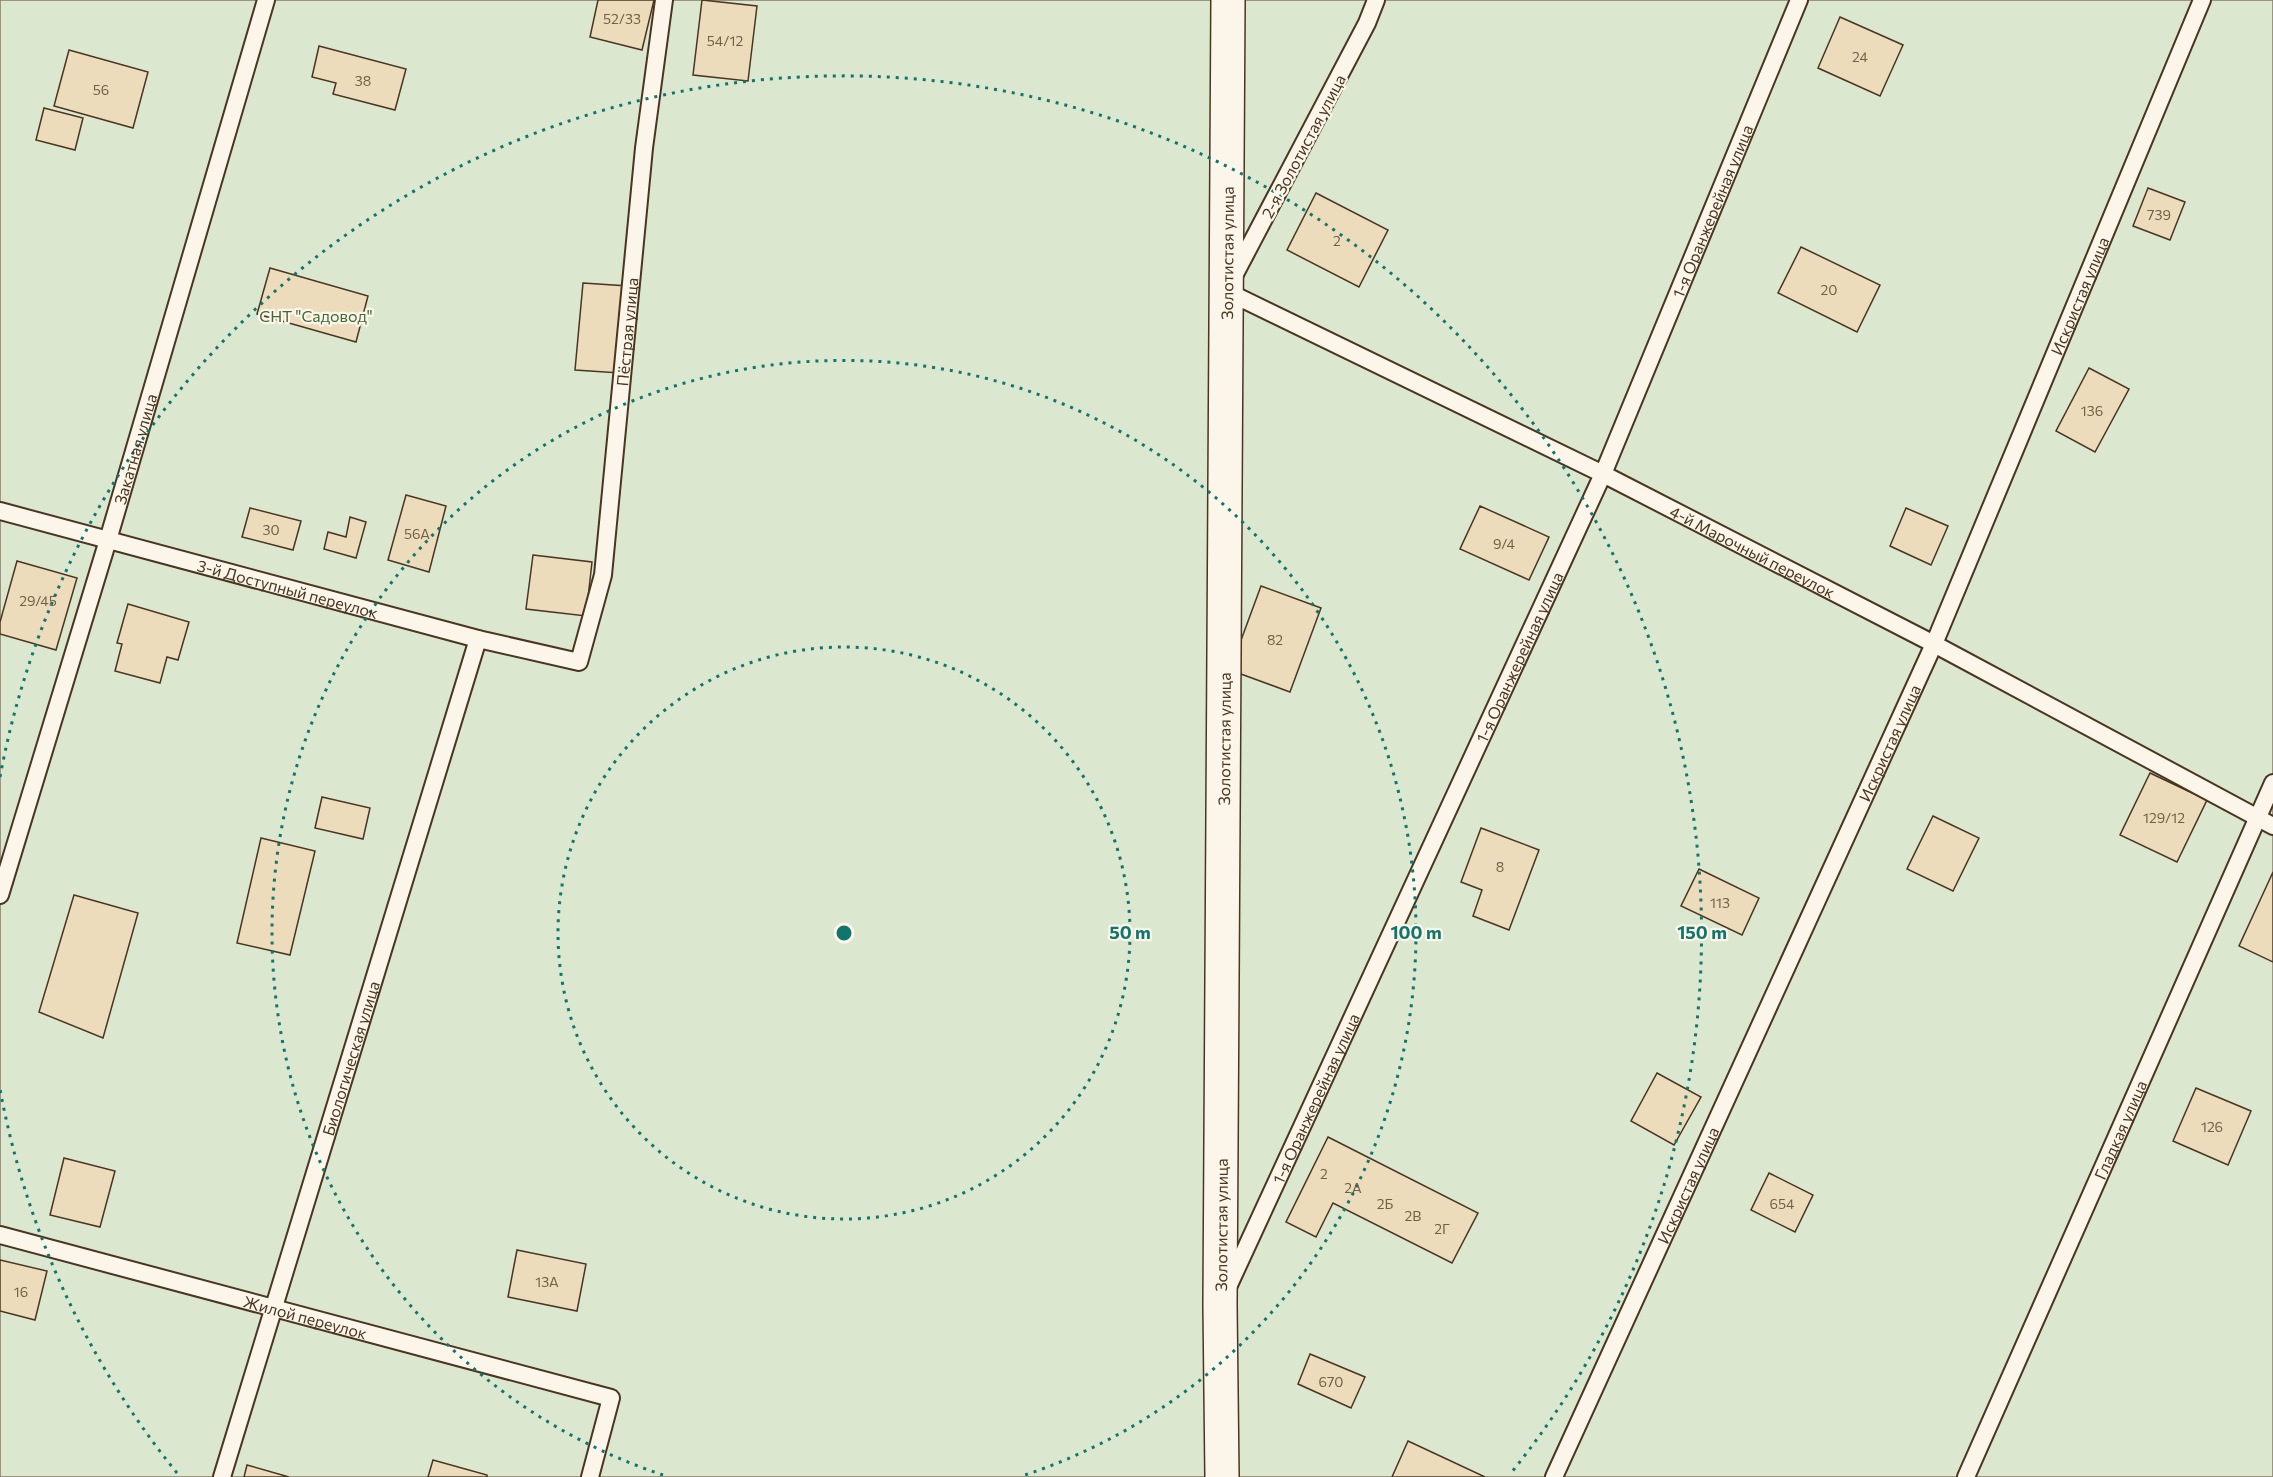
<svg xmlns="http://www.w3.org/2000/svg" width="2273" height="1477" font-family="Commissioner,sans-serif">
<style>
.green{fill:#dce7d0;stroke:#887966;stroke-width:1.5}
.building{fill:#ecdcbc;stroke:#4a3520;stroke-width:1.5}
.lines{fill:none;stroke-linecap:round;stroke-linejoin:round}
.lane-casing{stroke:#4a3520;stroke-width:20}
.street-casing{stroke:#4a3520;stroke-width:36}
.lane{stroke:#fbf6e9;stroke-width:16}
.street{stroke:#fbf6e9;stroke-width:33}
.ring{fill:none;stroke:#0f766e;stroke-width:3;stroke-dasharray:3 6}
.labels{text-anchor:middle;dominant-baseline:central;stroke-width:4.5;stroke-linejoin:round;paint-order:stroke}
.number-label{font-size:14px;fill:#725f47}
.street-label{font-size:16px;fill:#4a3520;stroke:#fbf6e9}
.park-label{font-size:16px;fill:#436837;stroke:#fbf6e9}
.centre{fill:#0f766e;stroke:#fbf6e9;stroke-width:3}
.ring-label{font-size:18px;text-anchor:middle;font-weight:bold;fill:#0f766e;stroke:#fbf6e9;stroke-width:4.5;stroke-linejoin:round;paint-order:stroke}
</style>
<rect width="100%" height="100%" fill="#fbf6e9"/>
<rect class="green" x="0" y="0" width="2273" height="1477"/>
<g class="building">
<path d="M 598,0 L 654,0 L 642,50 L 590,37 Z"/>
<path d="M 702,0 L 757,6 L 748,81 L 693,75 Z"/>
<path d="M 1840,17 L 1903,45 L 1880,96 L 1818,68 Z"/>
<path d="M 319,46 L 406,69 L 395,110 L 333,94 L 336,83 L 312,77 Z"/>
<path d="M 69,50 L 148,72 L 133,128 L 54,106 Z"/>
<path d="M 44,108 L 83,118 L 75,150 L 36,140 Z"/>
<path d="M 2148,188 L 2185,202 L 2170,240 L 2133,226 Z"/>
<path d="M 1316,193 L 1388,230 L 1359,287 L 1287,250 Z"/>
<path d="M 1801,247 L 1880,285 L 1857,332 L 1778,293 Z"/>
<path d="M 270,268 L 368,296 L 356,342 L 257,314 Z"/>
<path d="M 583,283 L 628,286 L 620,373 L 575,370 Z"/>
<path d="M 2089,368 L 2129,389 L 2095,452 L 2056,431 Z"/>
<path d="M 406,495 L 446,506 L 429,572 L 388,560 Z"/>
<path d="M 1480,506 L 1549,537 L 1529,580 L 1460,549 Z"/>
<path d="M 250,508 L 301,521 L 293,550 L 242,537 Z"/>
<path d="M 1906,508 L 1948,526 L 1931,565 L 1890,546 Z"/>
<path d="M 350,517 L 366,522 L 356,558 L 324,549 L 328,532 L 346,537 Z"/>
<path d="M 533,555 L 592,562 L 586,616 L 526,609 Z"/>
<path d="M 17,561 L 77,578 L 56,650 L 0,634 L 0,622 Z"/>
<path d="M 1261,586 L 1321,608 L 1290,692 L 1230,670 Z"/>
<path d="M 128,604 L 189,622 L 178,660 L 167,657 L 160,683 L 115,671 L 122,644 L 117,643 Z"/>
<path d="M 2150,773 L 2207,800 L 2177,862 L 2120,835 Z"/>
<path d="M 322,797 L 370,808 L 363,839 L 315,828 Z"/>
<path d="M 1933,816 L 1979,838 L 1953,891 L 1907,869 Z"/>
<path d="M 1481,828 L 1539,850 L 1509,930 L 1473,916 L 1482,890 L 1461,882 Z"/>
<path d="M 261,838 L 315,851 L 290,955 L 237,943 Z"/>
<path d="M 1699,869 L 1759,898 L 1742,935 L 1681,906 Z"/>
<path d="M 2273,872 L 2273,962 L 2239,946 Z"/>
<path d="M 74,895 L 138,913 L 103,1038 L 39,1012 Z"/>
<path d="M 1657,1073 L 1701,1097 L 1674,1145 L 1631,1121 Z"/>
<path d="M 2196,1088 L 2251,1111 L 2228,1165 L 2173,1141 Z"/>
<path d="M 1328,1137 L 1478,1213 L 1452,1263 L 1333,1203 L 1316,1237 L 1286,1222 Z"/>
<path d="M 64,1158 L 115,1171 L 100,1227 L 50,1215 Z"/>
<path d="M 1769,1173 L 1813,1195 L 1795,1232 L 1751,1210 Z"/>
<path d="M 517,1250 L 586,1264 L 577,1311 L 508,1297 Z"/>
<path d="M 0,1260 L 47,1271 L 35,1320 L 0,1311 Z"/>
<path d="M 1310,1354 L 1365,1377 L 1351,1408 L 1298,1384 Z"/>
<path d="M 1408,1441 L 1485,1477 L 1392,1477 Z"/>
<path d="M 433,1460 L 487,1475 L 487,1477 L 428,1477 Z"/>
<path d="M 247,1465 L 289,1477 L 244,1477 Z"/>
</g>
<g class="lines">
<defs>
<g id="lane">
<path id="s1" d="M 1376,0 L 1367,23 L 1226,291 L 1603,474 L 1934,644 L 2273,826"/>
<path id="s2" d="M 0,511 L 478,639 L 579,662 L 603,575 L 644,148 L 664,0"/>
<path id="s3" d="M 0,895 L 108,540 L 266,0"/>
<path id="s4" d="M 0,1235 L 611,1398 L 590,1477"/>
<path id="s5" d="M 1228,1287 L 1603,474 L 1799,0"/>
<path id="s6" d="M 222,1477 L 478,639"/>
<path id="s7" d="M 1554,1477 L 1934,644 L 2202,0"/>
<path id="s8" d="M 1966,1477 L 2273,783"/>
</g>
<g id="street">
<path id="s9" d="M 1222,1477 L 1220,1305 L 1228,0"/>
</g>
</defs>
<use href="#lane" class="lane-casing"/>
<use href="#street" class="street-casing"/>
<use href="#lane" class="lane"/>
<use href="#street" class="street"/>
</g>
<g class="ring">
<circle cx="844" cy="933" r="286"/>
<path d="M663 1475A572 572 0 1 1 1025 1475"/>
<path d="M177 1473A858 858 0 0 1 0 1089M0 777A858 858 0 1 1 1511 1473"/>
</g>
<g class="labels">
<g class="number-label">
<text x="622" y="18">52/33</text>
<text x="725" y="40">54/12</text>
<text x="1860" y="56">24</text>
<text x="363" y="80">38</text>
<text x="101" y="89">56</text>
<text x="2159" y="214">739</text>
<text x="1337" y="240">2</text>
<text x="1829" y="289">20</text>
<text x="2092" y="410">136</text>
<text x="271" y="529">30</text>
<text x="417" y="533">56А</text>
<text x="1504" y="543">9/4</text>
<text x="38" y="600">29/45</text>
<text x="1275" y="639">82</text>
<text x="2164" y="817">129/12</text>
<text x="1500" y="866">8</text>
<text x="1720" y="902">113</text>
<text x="2212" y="1126">126</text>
<text x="1324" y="1173">2</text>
<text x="1353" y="1187">2А</text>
<text x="1385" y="1203">2Б</text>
<text x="1782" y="1203">654</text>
<text x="1413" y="1215">2В</text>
<text x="1442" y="1228">2Г</text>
<text x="547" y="1281">13А</text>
<text x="21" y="1291">16</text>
<text x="1331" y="1381">670</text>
</g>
<g class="street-label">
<text transform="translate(1303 146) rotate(-62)">2-я Золотистая улица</text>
<text stroke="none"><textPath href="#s5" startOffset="1180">1-я Оранжерейная улица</textPath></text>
<text stroke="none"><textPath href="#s9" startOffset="1224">Золотистая улица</textPath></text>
<text stroke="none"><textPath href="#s7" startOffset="1293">Искристая улица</textPath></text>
<text stroke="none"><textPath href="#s2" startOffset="933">Пёстрая улица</textPath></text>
<text stroke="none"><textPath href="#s3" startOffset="466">Закатная улица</textPath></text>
<text stroke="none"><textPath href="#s1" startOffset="915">4-й Марочный переулок</textPath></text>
<text stroke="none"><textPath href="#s2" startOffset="298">3-й Доступный переулок</textPath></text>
<text stroke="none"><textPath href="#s5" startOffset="694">1-я Оранжерейная улица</textPath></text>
<text stroke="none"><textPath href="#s9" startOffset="738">Золотистая улица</textPath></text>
<text stroke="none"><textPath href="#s7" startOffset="807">Искристая улица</textPath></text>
<text stroke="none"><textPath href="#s6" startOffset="438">Биологическая улица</textPath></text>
<text stroke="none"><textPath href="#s5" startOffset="208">1-я Оранжерейная улица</textPath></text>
<text stroke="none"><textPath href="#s8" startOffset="380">Гладкая улица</textPath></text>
<text stroke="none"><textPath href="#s7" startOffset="321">Искристая улица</textPath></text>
<text stroke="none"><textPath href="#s9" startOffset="252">Золотистая улица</textPath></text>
<text stroke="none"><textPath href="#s4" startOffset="316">Жилой переулок</textPath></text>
</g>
<g class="park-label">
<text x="316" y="315">СНТ "Садовод"</text>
</g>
</g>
<circle cx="844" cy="933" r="9" class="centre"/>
<g class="ring-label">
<text x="1130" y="939">50 m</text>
<text x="1416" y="939">100 m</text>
<text x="1702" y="939">150 m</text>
</g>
</svg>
